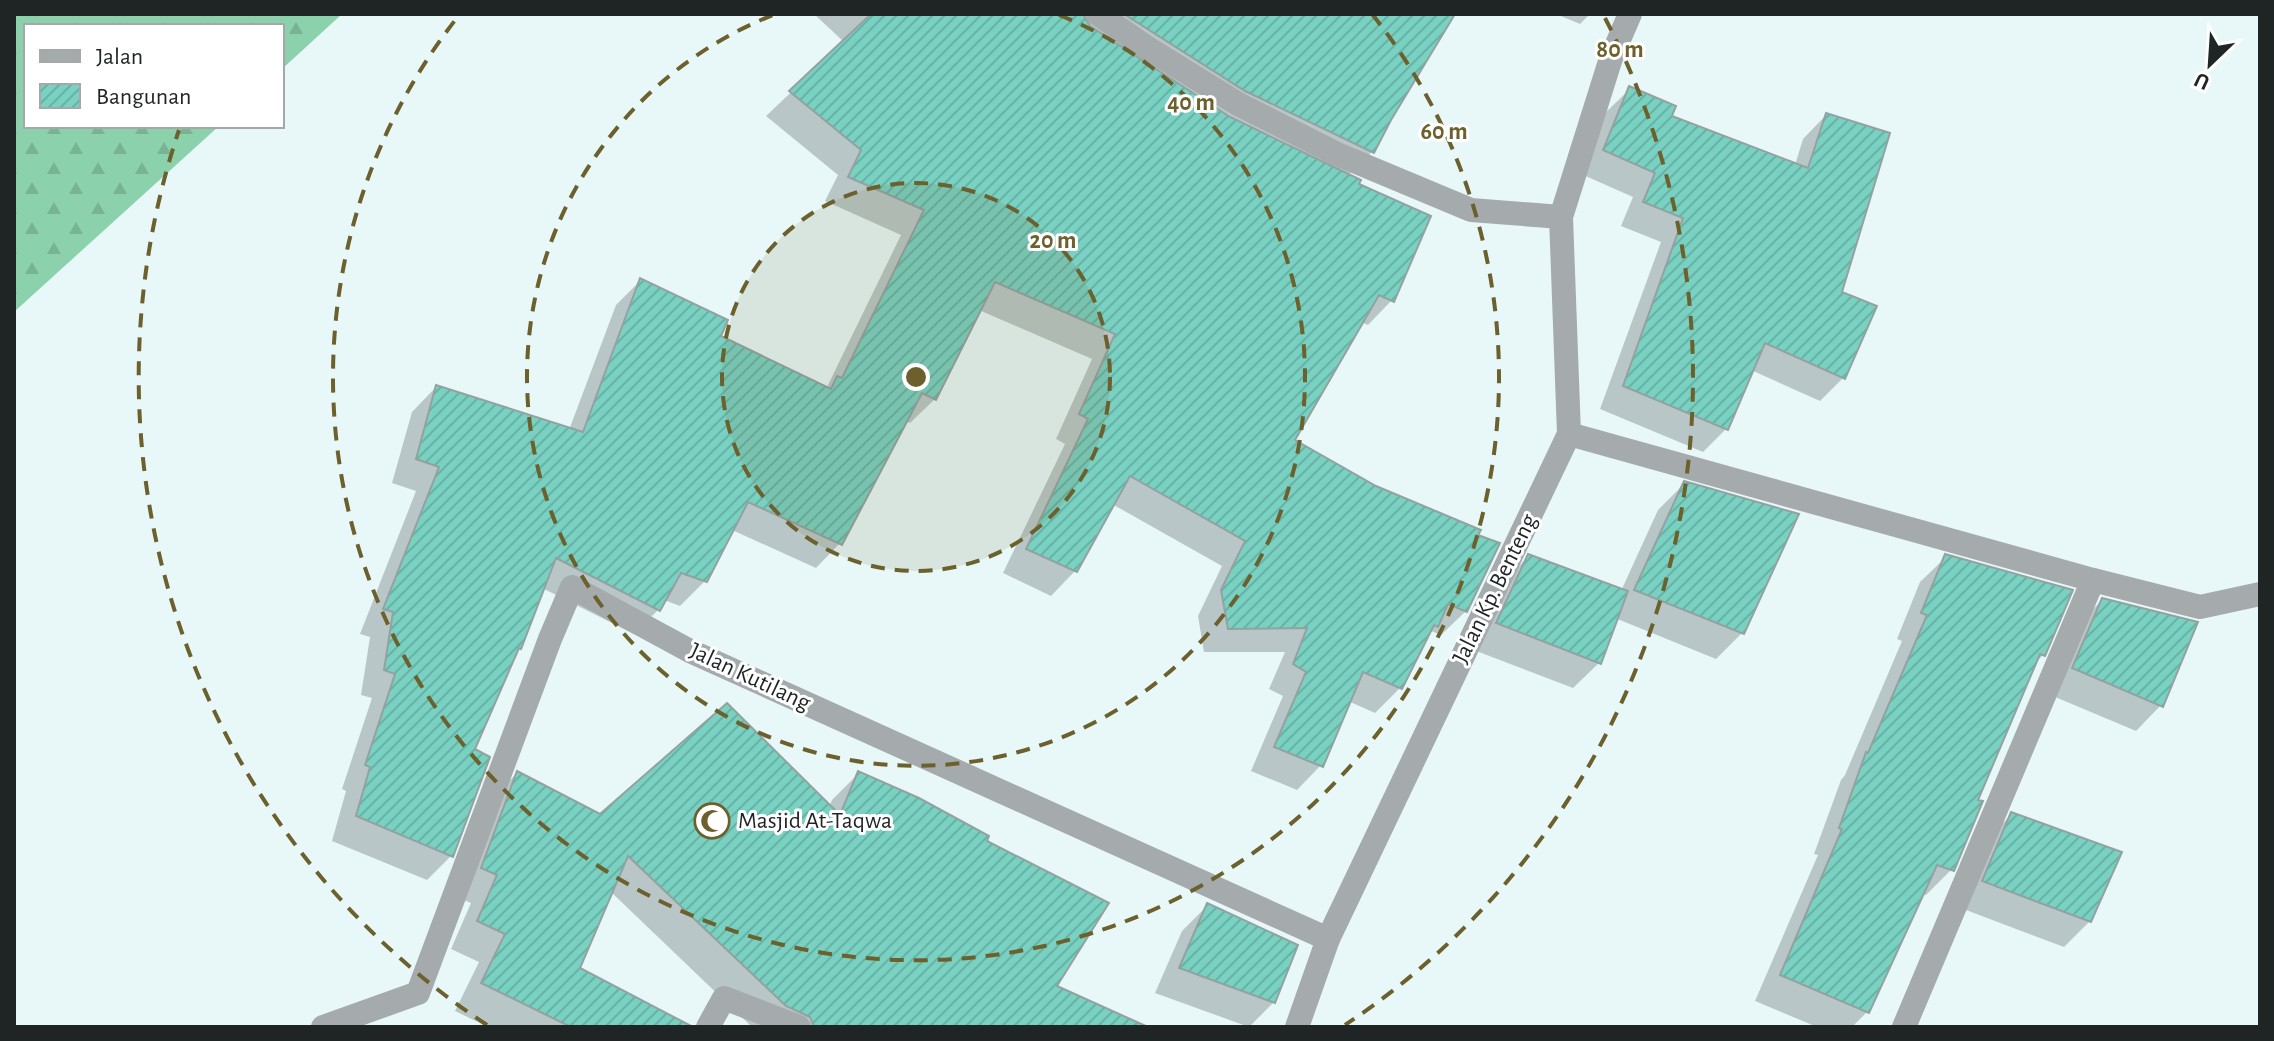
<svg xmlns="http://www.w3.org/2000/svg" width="2274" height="1041" font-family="'Alegreya Sans',sans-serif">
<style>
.forest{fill:url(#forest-firs)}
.shadow{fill:#0003}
.building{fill:url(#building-hatch);stroke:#94a29f;stroke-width:2}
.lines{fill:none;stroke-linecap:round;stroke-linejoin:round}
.minor{stroke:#a5aaad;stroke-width:24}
.ring{fill:none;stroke:#6c602d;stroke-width:4;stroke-dasharray:14 10}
.labels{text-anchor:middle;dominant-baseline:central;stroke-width:6;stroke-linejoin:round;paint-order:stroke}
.street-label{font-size:24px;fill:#1f2425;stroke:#fff}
.poi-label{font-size:24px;fill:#1f2425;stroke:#fff;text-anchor:start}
.centre{fill:#6c602d;stroke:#fff;stroke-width:4}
.ring-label{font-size:24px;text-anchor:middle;font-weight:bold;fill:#6c602d;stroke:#fff;stroke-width:6;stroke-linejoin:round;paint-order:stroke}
</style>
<defs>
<pattern id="forest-firs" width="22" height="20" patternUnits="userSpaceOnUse" patternTransform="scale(2)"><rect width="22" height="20" fill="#8bd1ac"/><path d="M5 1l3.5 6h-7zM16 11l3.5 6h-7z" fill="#78b394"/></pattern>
<pattern id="building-hatch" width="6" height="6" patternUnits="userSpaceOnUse" patternTransform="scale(2)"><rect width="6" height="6" fill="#79d1c2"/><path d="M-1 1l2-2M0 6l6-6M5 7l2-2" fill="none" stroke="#68b3a7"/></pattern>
</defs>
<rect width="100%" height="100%" fill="#e8f8f9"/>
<path class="forest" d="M 14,14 L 342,14 L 282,69 L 282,26 L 26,26 L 26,126 L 219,126 L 14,312 Z"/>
<g class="shadow">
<path d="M 814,14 L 1453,14 L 1389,119 L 1372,152 L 1348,176 L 1392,300 L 1368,325 L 1361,322 L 1292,441 L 1466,611 L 1441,635 L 1431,631 L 1427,635 L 1400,688 L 1375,713 L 1348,701 L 1321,765 L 1297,790 L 1251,771 L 1283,696 L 1269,689 L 1285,652 L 1204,652 L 1198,616 L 1222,566 L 1112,504 L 1075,571 L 1051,596 L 1003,573 L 1065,444 L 1056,439 L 1092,359 L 979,310 L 935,399 L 910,423 L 905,421 L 840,543 L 816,568 L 732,530 L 705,581 L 680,606 L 664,600 L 659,609 L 634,634 L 542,588 L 520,648 L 515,653 L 472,750 L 451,856 L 427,880 L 332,841 L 346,791 L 342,789 L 372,698 L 361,695 L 370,637 L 360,634 L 416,491 L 392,483 L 412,412 L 436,387 L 569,430 L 616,305 L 640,281 L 718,337 L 826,389 L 901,235 L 825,201 L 838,175 L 766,116 L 844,42 Z"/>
<path d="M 1556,14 L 1590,14 L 1580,24 Z"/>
<path d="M 1630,89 L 1669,117 L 1795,165 L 1803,139 L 1826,115 L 1843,378 L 1820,401 L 1751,370 L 1726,429 L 1703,452 L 1600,409 L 1661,242 L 1621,226 L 1633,197 L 1581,174 L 1606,112 Z"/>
<path d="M 1684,484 L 1742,633 L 1716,659 L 1615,618 L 1599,663 L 1573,688 L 1471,649 L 1503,582 L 1529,556 L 1621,591 L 1658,510 Z"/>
<path d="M 1946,557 L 2043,655 L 2033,665 L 1976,801 L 1952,869 L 1926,895 L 1922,894 L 1867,1012 L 1852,1027 L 1817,1027 L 1755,1001 L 1818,855 L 1814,854 L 1841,780 L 1845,775 L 1902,641 L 1897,639 L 1920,582 Z"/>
<path d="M 2102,600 L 2161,705 L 2136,731 L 2048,694 L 2077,626 Z"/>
<path d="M 517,773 L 600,816 L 829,807 L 832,800 L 859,773 L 984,842 L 1054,987 L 1082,1027 L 811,1027 L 807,1024 L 805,1027 L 752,1027 L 611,892 L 578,969 L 691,1027 L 488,1027 L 455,1011 L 479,962 L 451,949 L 471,903 L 454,896 L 490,801 Z"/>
<path d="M 2012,814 L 2090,921 L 2064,947 L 1958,907 L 1986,840 Z"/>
<path d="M 1207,906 L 1274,1002 L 1249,1027 L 1155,993 L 1182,931 Z"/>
</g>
<g class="building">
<path d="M 871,14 L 1083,14 L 1090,26 L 1230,117 L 1361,180 L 1359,184 L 1431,216 L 1394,302 L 1379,295 L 1295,440 L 1376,486 L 1481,530 L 1478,535 L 1500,543 L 1467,612 L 1448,604 L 1438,627 L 1434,625 L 1402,689 L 1363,672 L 1323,767 L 1274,747 L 1306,672 L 1293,664 L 1307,628 L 1228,629 L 1221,590 L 1245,541 L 1130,476 L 1077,572 L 1026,549 L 1088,419 L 1079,414 L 1115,334 L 995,282 L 936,400 L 922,393 L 842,545 L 748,502 L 707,582 L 681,573 L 660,611 L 556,558 L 521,649 L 519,648 L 475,749 L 490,757 L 453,857 L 356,816 L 370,767 L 365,765 L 395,674 L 384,670 L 393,612 L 383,609 L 439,467 L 416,459 L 436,385 L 583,432 L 640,278 L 728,320 L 721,336 L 831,389 L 837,376 L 842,378 L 924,210 L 848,177 L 861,150 L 789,91 Z"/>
<path d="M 1124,14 L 1455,14 L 1391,120 L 1374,153 L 1245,91 Z"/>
<path d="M 1629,86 L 1676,106 L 1672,116 L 1808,168 L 1826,113 L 1890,133 L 1842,292 L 1877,306 L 1845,379 L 1765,343 L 1728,430 L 1623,386 L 1683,218 L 1643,202 L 1655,173 L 1603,150 Z"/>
<path d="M 1684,481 L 1799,514 L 1744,634 L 1634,590 Z"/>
<path d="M 1528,554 L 1628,591 L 1601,664 L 1496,623 Z"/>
<path d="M 1945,554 L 2073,590 L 2045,656 L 2040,654 L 1978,800 L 1983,801 L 1954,871 L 1937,865 L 1869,1013 L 1780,975 L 1842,829 L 1839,828 L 1866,752 L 1868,753 L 1927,615 L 1921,613 Z"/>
<path d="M 2102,598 L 2198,622 L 2163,707 L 2072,668 Z"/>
<path d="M 727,703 L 840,815 L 858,771 L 919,798 L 989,836 L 987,841 L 1109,903 L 1057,986 L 1148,1027 L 814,1027 L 810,1017 L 786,1006 L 628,856 L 580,968 L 693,1027 L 571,1027 L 481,983 L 505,934 L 477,921 L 497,875 L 481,868 L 517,771 L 600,814 Z"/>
<path d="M 2011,812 L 2122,852 L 2091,922 L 1982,881 Z"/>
<path d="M 1207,903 L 1298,945 L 1275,1003 L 1179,968 Z"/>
</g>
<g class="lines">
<g class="minor">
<path d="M 1098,14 L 1146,47 L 1238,104 L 1337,154 L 1471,210 L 1561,217"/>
<path d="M 1569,434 L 2093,580 L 2200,607 L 2260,594"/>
<path d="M 323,1027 L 418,993 L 550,639 L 572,587 L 690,651 L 1328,939"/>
<path d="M 708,1027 L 724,998 L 799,1027"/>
<path d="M 1297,1027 L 1328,939 L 1569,434 L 1561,217 L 1611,58 L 1630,14"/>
<path d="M 1904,1027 L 2093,580"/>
</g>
</g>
<circle cx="916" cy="377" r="194" fill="#6c602d" fill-opacity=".12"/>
<g class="ring">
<circle cx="916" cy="377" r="194"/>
<path d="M1059 15A389 389 0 1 1 773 15"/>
<path d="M1372 14A583 583 0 1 1 460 14"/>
<path d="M487 1025A777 777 0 0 1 179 130M1605 18A777 777 0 0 1 1345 1025"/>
</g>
<defs>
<symbol id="mosque-ring" viewBox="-11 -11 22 22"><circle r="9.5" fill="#fff" stroke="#6c602d" stroke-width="1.5"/><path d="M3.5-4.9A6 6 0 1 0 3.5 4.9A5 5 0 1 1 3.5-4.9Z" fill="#6c602d"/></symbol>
</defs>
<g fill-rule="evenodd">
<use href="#mosque-ring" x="692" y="801" width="40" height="40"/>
</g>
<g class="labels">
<g class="street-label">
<text transform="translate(1495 589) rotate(-64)">Jalan Kp. Benteng</text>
<text transform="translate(750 677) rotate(25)">Jalan Kutilang</text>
</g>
<g class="poi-label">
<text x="738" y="821">Masjid At-Taqwa</text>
</g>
</g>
<circle cx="916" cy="377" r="12" class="centre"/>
<g class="ring-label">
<text x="1620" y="57">80 m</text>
<text x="1191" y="110">40 m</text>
<text x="1444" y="139">60 m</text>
<text x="1053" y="248">20 m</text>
</g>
<rect width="2274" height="1041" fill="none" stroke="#1f2425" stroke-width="32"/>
<rect x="24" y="24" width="260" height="104" fill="#ffffff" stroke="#a5a7a8" stroke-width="2"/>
<rect x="40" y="50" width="40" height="12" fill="#a5aaad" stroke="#a5a7a8" stroke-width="2"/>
<text x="96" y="64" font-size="24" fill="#1f2425">Jalan</text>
<rect x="40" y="84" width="40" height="24" fill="url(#building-hatch)" stroke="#a5a7a8" stroke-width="2"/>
<text x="96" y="104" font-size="24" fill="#1f2425">Bangunan</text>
<g transform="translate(2210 64) rotate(205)" stroke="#ffffff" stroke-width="6" paint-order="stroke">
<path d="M0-6L14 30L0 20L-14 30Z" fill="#1f2425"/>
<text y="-12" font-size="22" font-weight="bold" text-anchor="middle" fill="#1f2425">U</text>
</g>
</svg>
